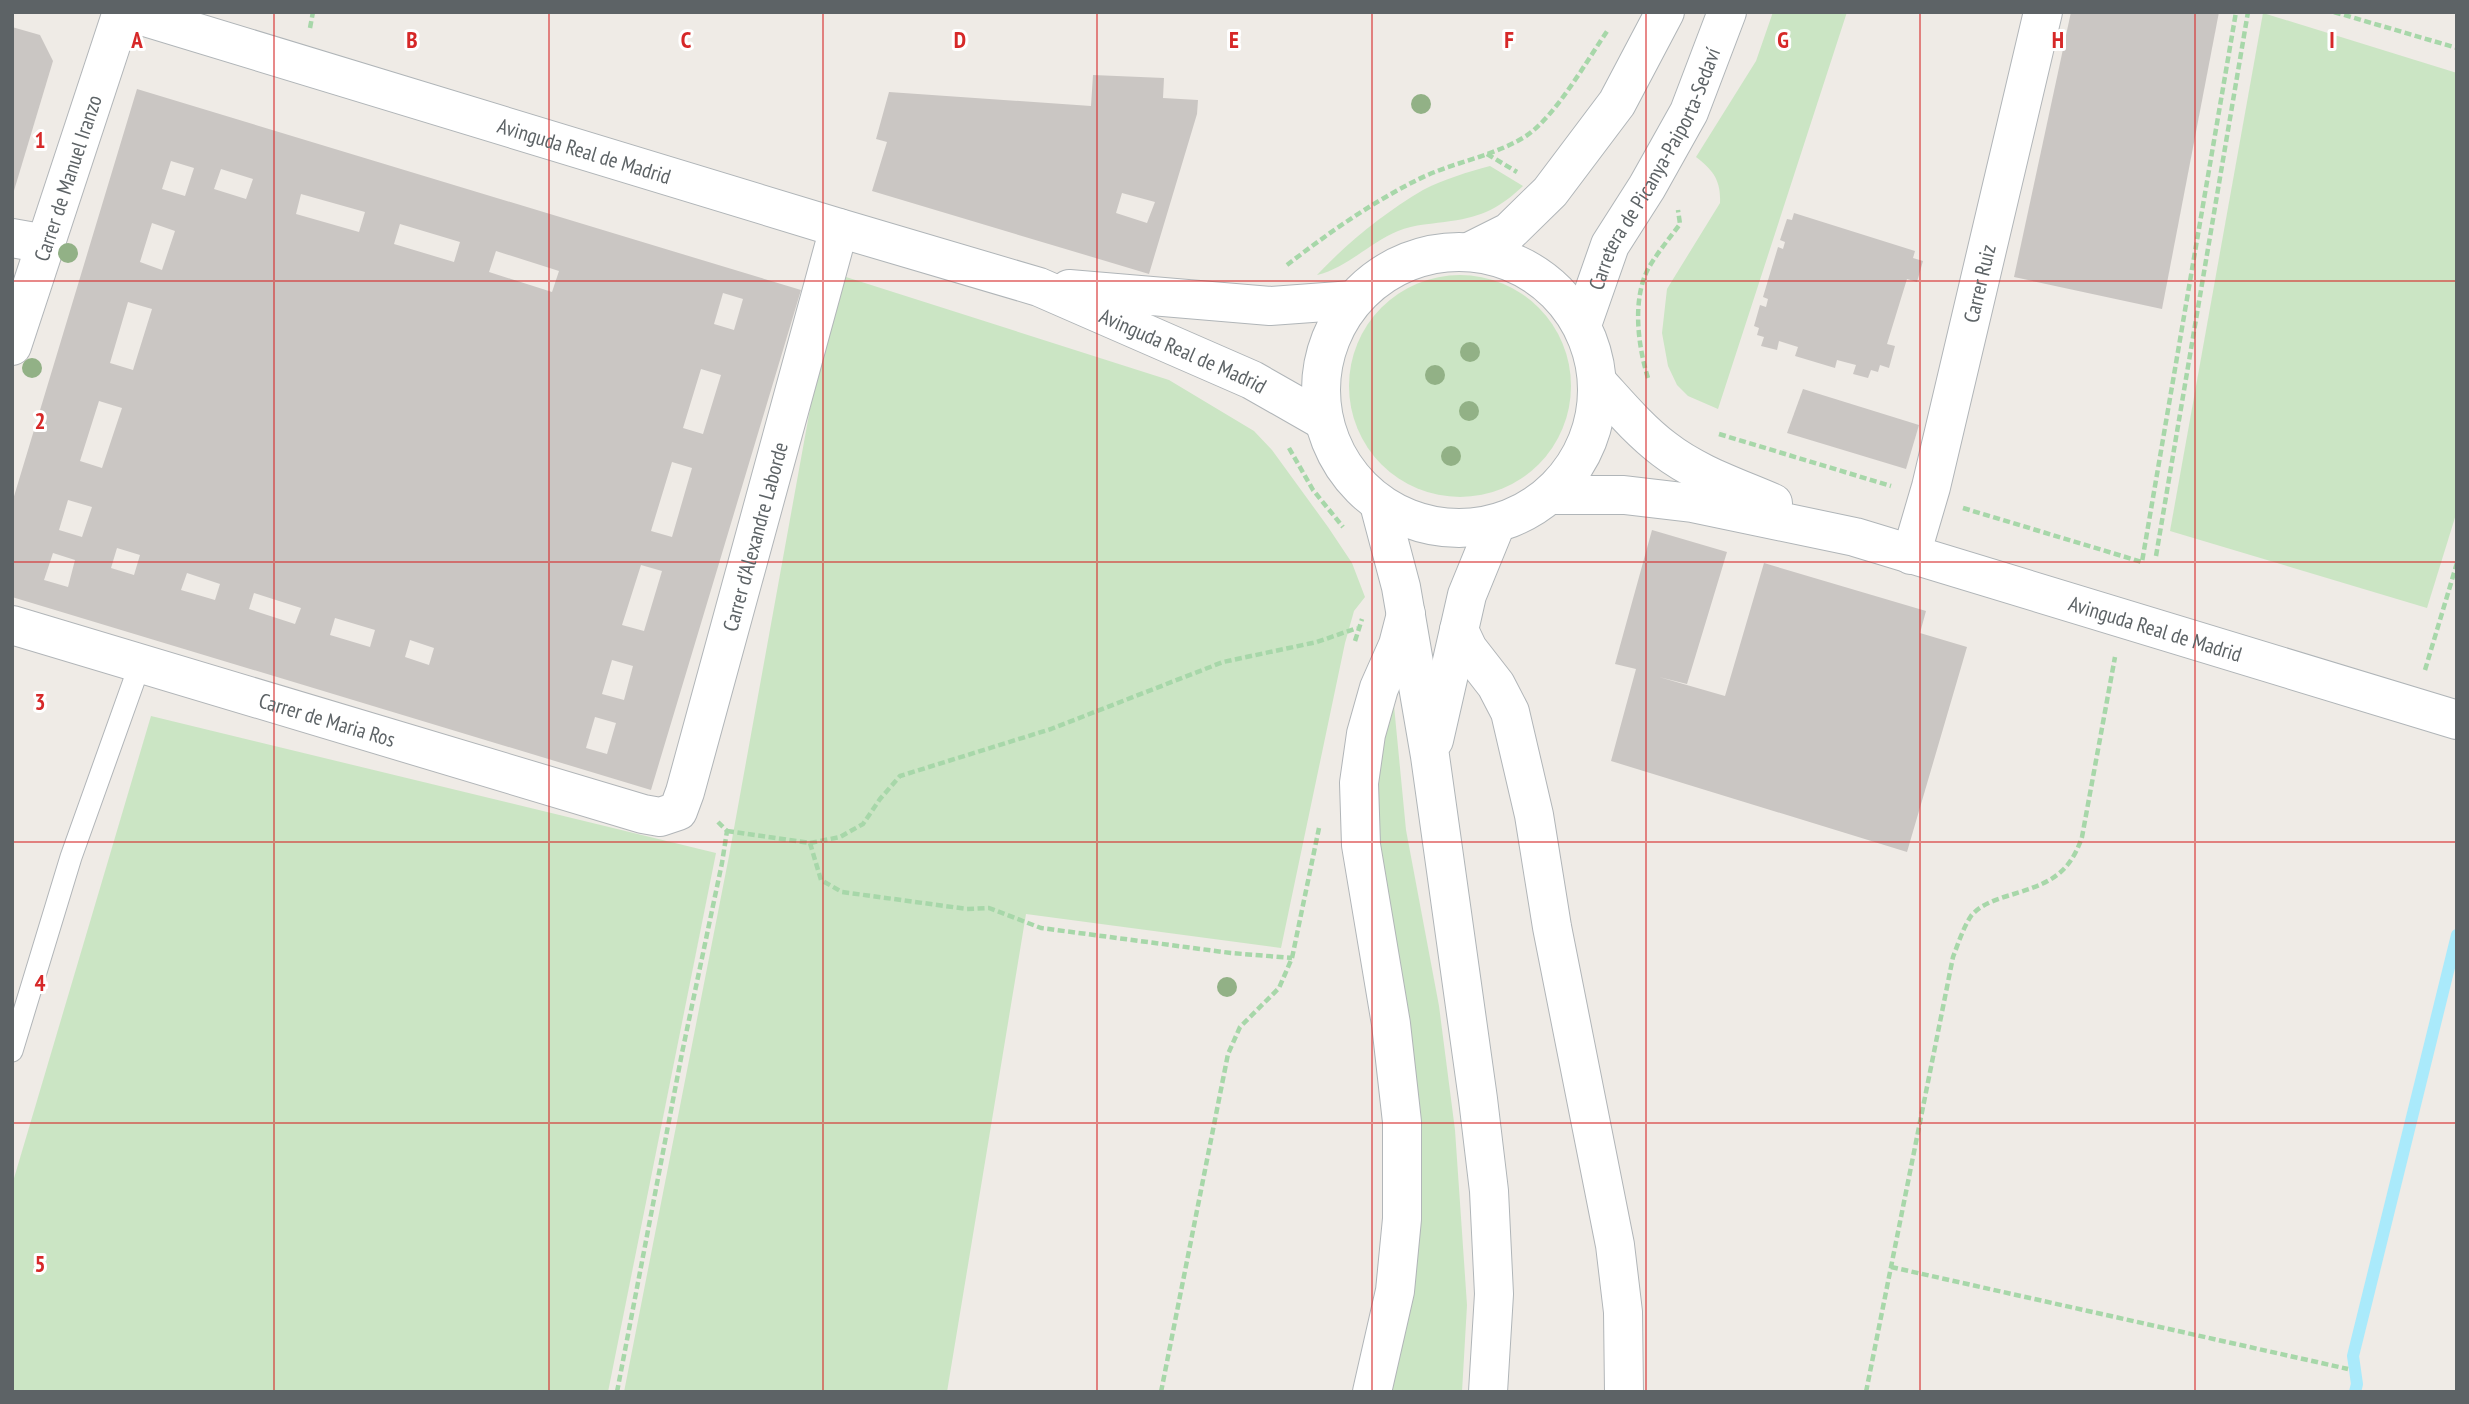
<svg xmlns="http://www.w3.org/2000/svg" width="2469" height="1404" font-family="'PT Sans Narrow',sans-serif">
<style>
.green{fill:#cbe5c4}
.lines{fill:none;stroke-linecap:round;stroke-linejoin:round}
.stream{stroke:#aaeafb;stroke-width:12}
.building{fill:#cac6c3;fill-rule:evenodd}
.lane-casing{stroke:#b1b5b8;stroke-width:23}
.street-casing{stroke:#b1b5b8;stroke-width:40}
.secondary-casing{stroke:#b0b5b8;stroke-width:40}
.path{stroke:#a7d7a9;stroke-width:4.5;stroke-dasharray:7 3.5;stroke-linecap:butt}
.lane{stroke:#fff;stroke-width:21}
.street{stroke:#fff;stroke-width:38}
.secondary{stroke:#fff;stroke-width:38}
.tree{fill:#92b186}
.grid{fill:none;stroke:#d62828;stroke-width:2;stroke-opacity:0.55}
.labels{text-anchor:middle;dominant-baseline:central;stroke-width:6;stroke-linejoin:round;paint-order:stroke}
.street-label{font-size:21px;fill:#5d6366;stroke:#fff}
.grid-label{font-size:23px;text-anchor:middle;font-weight:bold;fill:#d62828;stroke:#fff;stroke-width:6;stroke-linejoin:round;paint-order:stroke}
</style>
<rect width="100%" height="100%" fill="#efebe6"/>
<g class="green">
<path d="M 1773,12 L 1847,12 L 1718,409 L 1688,396 L 1677,385 L 1668,366 L 1662,333 L 1667,289 L 1720,203 C 1721,180 1713,170 1696,157 L 1756,61 Z"/>
<path d="M 2263,13 L 2457,73 L 2457,511 L 2427,608 L 2170,531 Z"/>
<path d="M 1490,166 L 1523,186 C 1501,207 1482,217 1451,221 C 1434,224 1414,224 1398,231 C 1369,243 1347,268 1317,275 C 1347,243 1384,213 1423,190 C 1444,179 1468,172 1490,166 Z"/>
<circle cx="1460" cy="386" r="111"/>
<path d="M 846,277 L 1169,380 L 1254,431 L 1272,450 L 1328,527 L 1352,563 L 1365,597 L 1354,611 L 1345,643 L 1281,948 L 1026,914 L 947,1392 L 624,1392 L 729,856 L 831,293 Z"/>
<path d="M 1392,685 L 1406,830 L 1439,1006 L 1455,1130 L 1467,1305 L 1462,1392 L 1387,1392 L 1413,1240 L 1372,791 Z"/>
<path d="M 151,716 L 716,853 L 608,1392 L 12,1392 L 12,1185 Z"/>
</g>
<g class="lines">
<path class="stream" d="M 2355,1392 L 2357,1384 L 2353,1356 L 2457,935"/>
</g>
<g class="building">
<path d="M 2071,12 L 2219,12 L 2162,309 L 2014,277 Z"/>
<path d="M 12,27 L 40,35 L 53,61 L 13,194 Z"/>
<path d="M 1093,75 L 1164,78 L 1163,98 L 1198,100 L 1197,114 L 1149,274 L 872,191 L 887,142 L 876,139 L 889,92 L 1091,106 ZM 1122,193 L 1155,202 L 1147,223 L 1116,213 Z"/>
<path d="M 137,89 L 801,290 L 651,790 L 12,597 L 12,503 ZM 171,161 L 194,168 L 185,196 L 162,189 ZM 221,169 L 253,179 L 246,199 L 214,189 ZM 301,194 L 365,212 L 359,232 L 296,214 ZM 152,223 L 175,231 L 162,270 L 140,262 ZM 400,224 L 460,242 L 454,262 L 394,244 ZM 496,251 L 559,271 L 552,292 L 489,272 ZM 723,293 L 743,299 L 734,330 L 714,324 ZM 128,302 L 152,309 L 133,370 L 110,363 ZM 701,369 L 721,375 L 703,434 L 683,428 ZM 99,401 L 122,408 L 102,468 L 80,461 ZM 672,462 L 692,468 L 672,537 L 651,531 ZM 68,500 L 92,507 L 82,537 L 59,530 ZM 117,548 L 140,555 L 134,575 L 111,568 ZM 53,553 L 75,560 L 68,587 L 44,580 ZM 641,565 L 662,571 L 644,631 L 622,625 ZM 187,573 L 220,584 L 215,600 L 181,590 ZM 254,593 L 301,608 L 295,624 L 249,609 ZM 335,618 L 375,630 L 370,647 L 330,635 ZM 410,640 L 434,648 L 429,665 L 405,657 ZM 612,660 L 633,666 L 624,700 L 602,694 ZM 595,717 L 616,723 L 607,754 L 586,748 Z"/>
<path d="M 1794,213 L 1915,251 L 1913,258 L 1923,261 L 1917,282 L 1907,279 L 1887,344 L 1895,346 L 1889,368 L 1880,365 L 1878,372 L 1871,370 L 1868,378 L 1853,374 L 1856,365 L 1837,360 L 1835,368 L 1795,356 L 1798,347 L 1779,341 L 1777,350 L 1761,346 L 1764,337 L 1757,335 L 1759,328 L 1754,326 L 1760,305 L 1766,307 L 1768,299 L 1763,297 L 1778,247 L 1783,249 L 1785,242 L 1780,240 L 1787,219 L 1792,220 Z"/>
<path d="M 1803,389 L 1919,425 L 1906,469 L 1787,433 Z"/>
<path d="M 1652,530 L 1727,552 L 1687,684 L 1659,677 L 1725,696 L 1764,563 L 1926,611 L 1920,633 L 1967,647 L 1907,852 L 1611,761 L 1636,669 L 1615,664 Z"/>
</g>
<g class="lines">
<defs>
<path id="lane" d="M 12,1051 L 71,857 L 140,664"/>
<g id="street">
<path d="M 12,238 L 46,244"/>
<path id="s1" d="M 12,346 L 122,12"/>
<path id="s2" d="M 1911,555 L 1931,487 L 2043,12"/>
<path id="s3" d="M 12,625 L 643,814 L 660,817 L 678,811 L 685,792 L 839,228"/>
<path d="M 1459,630 L 1468,649 L 1496,685 L 1510,712 L 1534,815 L 1552,927 L 1615,1245 L 1623,1312 L 1624,1392"/>
<path d="M 1372,1392 L 1395,1291 L 1402,1219 L 1402,1122 L 1391,1024 L 1361,845 L 1359,783 L 1366,734 L 1379,688 L 1398,645 L 1406,614"/>
</g>
<g id="secondary">
<path id="s4" d="M 129,12 L 839,228 L 1039,287 L 1252,380 L 1324,421"/>
<path d="M 1471,251 L 1509,232 L 1550,192 L 1617,103 L 1665,12"/>
<circle cx="1459" cy="390" r="138"/>
<path d="M 1069,289 L 1270,306 L 1353,300"/>
<path id="s5" d="M 1582,325 L 1610,245 L 1647,187 L 1689,112 L 1727,12"/>
<path d="M 1598,383 C 1619,406 1639,430 1664,449 C 1696,474 1736,487 1773,503"/>
<path id="s6" d="M 1550,495 L 1624,495 L 1692,503 L 1855,537 L 2457,720"/>
<path d="M 1379,504 L 1401,587 L 1430,756 L 1478,1099 L 1489,1191 L 1494,1294 L 1488,1392"/>
<path d="M 1434,740 L 1467,595 L 1496,524"/>
</g>
</defs>
<use href="#lane" class="lane-casing"/>
<use href="#street" class="street-casing"/>
<use href="#secondary" class="secondary-casing"/>
<g class="path">
<path d="M 2334,12 L 2457,48"/>
<path d="M 310,28 L 313,12"/>
<path d="M 1487,154 L 1517,172"/>
<path d="M 1287,265 C 1327,234 1371,203 1417,180 C 1452,162 1493,157 1526,136 C 1556,116 1587,60 1608,30"/>
<path d="M 1648,378 C 1638,346 1632,300 1648,269 C 1657,253 1669,239 1680,224 L 1678,210"/>
<path d="M 1719,434 L 1891,486"/>
<path d="M 1289,448 L 1313,490 L 1343,527"/>
<path d="M 1963,508 L 2142,562 L 2236,12"/>
<path d="M 2156,556 L 2248,12"/>
<path d="M 1355,641 L 1362,619"/>
<path d="M 2425,670 L 2457,563"/>
<path d="M 727,831 L 810,843 L 840,837 L 863,824 L 880,799 L 900,776 L 1051,729 L 1223,662 L 1317,642 L 1357,628"/>
<path d="M 810,843 L 821,880 L 842,892 L 967,909 L 989,908 L 1041,928 L 1231,953 L 1292,958"/>
<path d="M 1891,1267 L 2348,1369"/>
<path d="M 617,1392 L 682,1053 L 722,863 L 727,831 L 716,820"/>
<path d="M 1161,1392 L 1228,1054 L 1240,1027 L 1279,988 L 1292,958 L 1319,828"/>
<path d="M 1866,1392 L 1953,957 C 1958,944 1963,928 1971,916 C 1979,906 1992,901 2004,897 C 2043,885 2068,879 2082,837 L 2115,657"/>
</g>
<use href="#lane" class="lane"/>
<use href="#street" class="street"/>
<use href="#secondary" class="secondary"/>
</g>
<g class="tree">
<circle cx="1421" cy="104" r="10"/>
<circle cx="68" cy="253" r="10"/>
<circle cx="1470" cy="352" r="10"/>
<circle cx="32" cy="368" r="10"/>
<circle cx="1435" cy="375" r="10"/>
<circle cx="1469" cy="411" r="10"/>
<circle cx="1451" cy="456" r="10"/>
<circle cx="1227" cy="987" r="10"/>
</g>
<path class="grid" d="M 274,12 L 274,1392M 549,12 L 549,1392M 823,12 L 823,1392M 1097,12 L 1097,1392M 1372,12 L 1372,1392M 1646,12 L 1646,1392M 1920,12 L 1920,1392M 2195,12 L 2195,1392M 12,281 L 2457,281M 12,562 L 2457,562M 12,842 L 2457,842M 12,1123 L 2457,1123"/>
<g class="labels">
<g class="street-label">
<text stroke="none"><textPath href="#s4" startOffset="476">Avinguda Real de Madrid</textPath></text>
<text stroke="none"><textPath href="#s5" startOffset="173">Carretera de Picanya-Paiporta-Sedaví</textPath></text>
<text stroke="none"><textPath href="#s1" startOffset="177">Carrer de Manuel Iranzo</textPath></text>
<text stroke="none"><textPath href="#s2" startOffset="280">Carrer Ruiz</textPath></text>
<text stroke="none"><textPath href="#s4" startOffset="1108">Avinguda Real de Madrid</textPath></text>
<text stroke="none"><textPath href="#s3" startOffset="980">Carrer d'Alexandre Laborde</textPath></text>
<text stroke="none"><textPath href="#s6" startOffset="623">Avinguda Real de Madrid</textPath></text>
<text stroke="none"><textPath href="#s3" startOffset="329">Carrer de Maria Ros</textPath></text>
</g>
</g>
<g class="grid-label">
<text x="137" y="48">A</text>
<text x="412" y="48">B</text>
<text x="686" y="48">C</text>
<text x="960" y="48">D</text>
<text x="1234" y="48">E</text>
<text x="1509" y="48">F</text>
<text x="1783" y="48">G</text>
<text x="2058" y="48">H</text>
<text x="2332" y="48">I</text>
<text x="40" y="148">1</text>
<text x="40" y="429">2</text>
<text x="40" y="710">3</text>
<text x="40" y="991">4</text>
<text x="40" y="1272">5</text>
</g>
<rect width="2469" height="1404" fill="none" stroke="#5d6366" stroke-width="28"/>
</svg>
